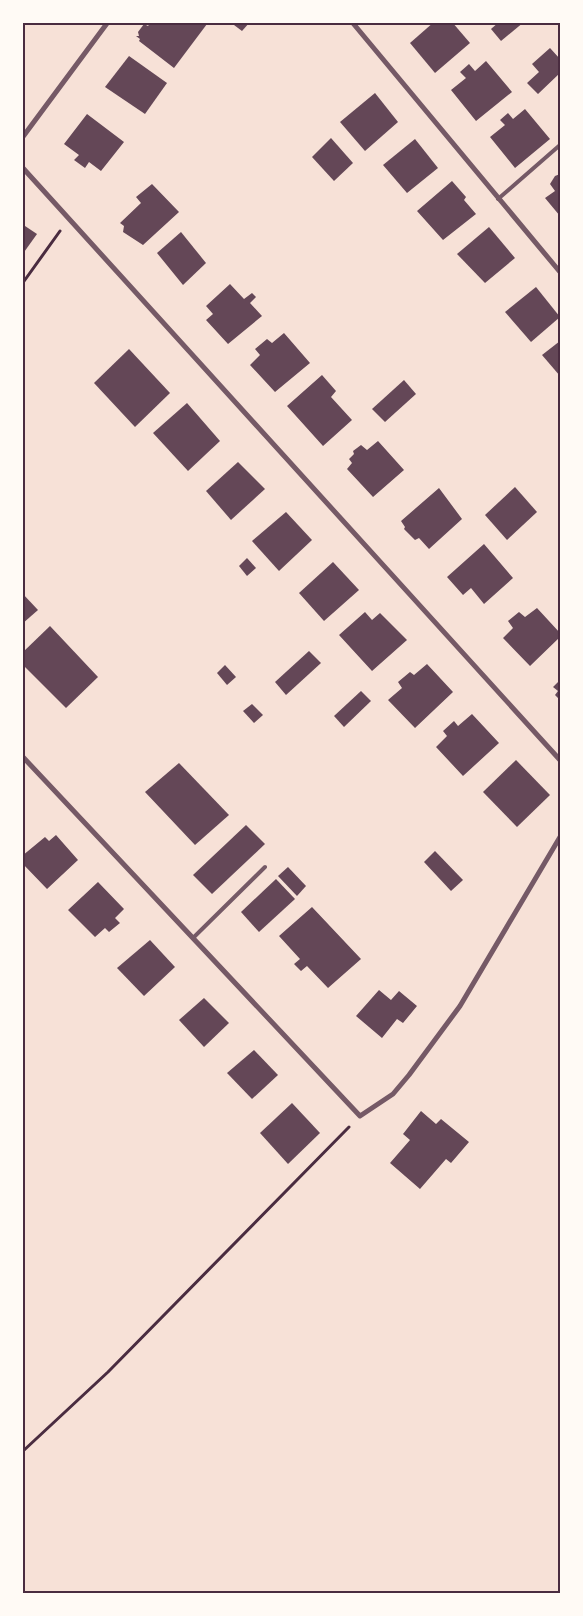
<svg xmlns="http://www.w3.org/2000/svg" width="583" height="1616" font-family="Commissioner,sans-serif">
<style>
.building{fill:#644757}
.lines{fill:none;stroke-linecap:round;stroke-linejoin:round}
.path{stroke:#4a2c40;stroke-width:3}
.service{stroke:#755966;stroke-width:4}
.minor{stroke:#755966;stroke-width:5}
.neatline{fill:none;stroke:#4a2c40;stroke-width:2}
</style>
<rect width="100%" height="100%" fill="#f7e1d7"/>
<g class="building">
<path d="M 151,22 L 204,22 L 207,24 L 174,68 L 139,41 L 140,39 L 136,36 L 139,36 L 138,32 L 144,24 L 148,26 Z"/>
<path d="M 230,22 L 250,22 L 242,31 Z"/>
<path d="M 434,22 L 452,22 L 470,43 L 435,73 L 410,43 Z"/>
<path d="M 499,22 L 524,22 L 501,41 L 491,29 Z"/>
<path d="M 550,48 L 560,59 L 560,73 L 538,94 L 527,83 L 539,72 L 532,64 Z"/>
<path d="M 129,56 L 167,83 L 145,114 L 105,87 Z"/>
<path d="M 486,61 L 512,92 L 476,121 L 451,90 L 466,78 L 460,72 L 469,64 L 475,71 Z"/>
<path d="M 375,93 L 398,122 L 365,151 L 340,122 Z"/>
<path d="M 525,109 L 550,139 L 515,168 L 490,137 L 505,125 L 500,120 L 508,113 L 513,119 Z"/>
<path d="M 87,114 L 124,142 L 101,171 L 89,162 L 85,168 L 74,160 L 79,155 L 64,144 Z"/>
<path d="M 331,138 L 353,163 L 334,181 L 312,157 Z"/>
<path d="M 415,139 L 438,168 L 407,193 L 383,165 Z"/>
<path d="M 560,174 L 560,216 L 545,198 L 555,191 L 550,184 L 555,176 Z"/>
<path d="M 452,181 L 466,197 L 464,200 L 476,214 L 443,240 L 417,211 Z"/>
<path d="M 152,184 L 179,212 L 143,245 L 123,232 L 124,226 L 120,223 L 141,203 L 136,197 Z"/>
<path d="M 22,224 L 37,234 L 22,255 Z"/>
<path d="M 489,227 L 515,258 L 485,283 L 457,254 Z"/>
<path d="M 181,232 L 206,263 L 183,285 L 157,253 Z"/>
<path d="M 230,284 L 244,299 L 252,293 L 256,297 L 250,303 L 262,316 L 228,344 L 206,320 L 213,314 L 206,306 Z"/>
<path d="M 536,287 L 560,317 L 531,342 L 505,312 Z"/>
<path d="M 284,333 L 310,363 L 275,392 L 250,365 L 260,355 L 255,349 L 267,339 L 272,343 Z"/>
<path d="M 560,341 L 560,376 L 542,355 Z"/>
<path d="M 129,349 L 170,393 L 135,427 L 94,383 Z"/>
<path d="M 322,375 L 336,391 L 331,397 L 352,420 L 323,446 L 287,406 Z"/>
<path d="M 404,380 L 416,394 L 385,422 L 372,409 Z"/>
<path d="M 187,403 L 220,441 L 188,471 L 153,433 Z"/>
<path d="M 378,441 L 404,470 L 373,497 L 347,469 L 352,463 L 349,459 L 354,454 L 353,451 L 361,445 L 367,450 Z"/>
<path d="M 238,462 L 265,489 L 231,520 L 206,491 Z"/>
<path d="M 515,487 L 537,512 L 507,540 L 485,515 Z"/>
<path d="M 439,488 L 462,519 L 429,549 L 419,538 L 415,540 L 404,529 L 405,527 L 401,521 Z"/>
<path d="M 286,512 L 312,540 L 279,571 L 252,541 Z"/>
<path d="M 484,544 L 513,578 L 484,604 L 471,588 L 463,595 L 447,577 Z"/>
<path d="M 247,558 L 256,568 L 247,576 L 239,566 Z"/>
<path d="M 333,562 L 359,590 L 324,621 L 299,593 Z"/>
<path d="M 22,593 L 38,610 L 22,624 Z"/>
<path d="M 537,608 L 560,633 L 560,637 L 530,666 L 503,638 L 513,628 L 508,621 L 519,612 L 525,617 Z"/>
<path d="M 365,612 L 372,620 L 380,613 L 407,640 L 372,671 L 339,635 Z"/>
<path d="M 50,626 L 98,677 L 66,708 L 22,664 L 22,653 Z"/>
<path d="M 309,651 L 321,663 L 286,695 L 275,682 Z"/>
<path d="M 427,664 L 453,692 L 415,728 L 388,700 L 402,688 L 398,682 L 410,672 L 414,675 Z"/>
<path d="M 225,665 L 236,677 L 227,685 L 217,673 Z"/>
<path d="M 560,680 L 560,700 L 555,695 L 558,691 L 553,687 Z"/>
<path d="M 361,691 L 371,701 L 344,727 L 334,716 Z"/>
<path d="M 252,704 L 263,715 L 254,723 L 243,711 Z"/>
<path d="M 472,714 L 499,743 L 463,776 L 436,747 L 447,736 L 443,731 L 454,721 L 458,726 Z"/>
<path d="M 516,760 L 550,795 L 517,827 L 483,792 Z"/>
<path d="M 179,763 L 229,815 L 195,845 L 145,792 Z"/>
<path d="M 246,825 L 265,844 L 212,894 L 193,875 Z"/>
<path d="M 56,835 L 78,860 L 47,889 L 22,863 L 22,856 L 45,837 L 49,841 Z"/>
<path d="M 435,851 L 463,880 L 451,891 L 424,862 Z"/>
<path d="M 288,867 L 306,886 L 297,896 L 278,876 Z"/>
<path d="M 276,879 L 295,899 L 259,932 L 241,912 Z"/>
<path d="M 98,882 L 124,909 L 115,918 L 120,923 L 109,932 L 105,928 L 95,937 L 68,910 Z"/>
<path d="M 312,907 L 361,959 L 328,988 L 307,966 L 301,971 L 294,964 L 300,959 L 279,936 Z"/>
<path d="M 150,940 L 175,967 L 144,996 L 117,968 Z"/>
<path d="M 379,990 L 391,1000 L 399,991 L 417,1006 L 403,1023 L 397,1019 L 382,1038 L 356,1016 Z"/>
<path d="M 204,998 L 229,1023 L 204,1047 L 179,1020 Z"/>
<path d="M 254,1050 L 278,1075 L 252,1099 L 227,1073 Z"/>
<path d="M 292,1103 L 320,1133 L 288,1164 L 260,1133 Z"/>
<path d="M 421,1111 L 436,1124 L 441,1119 L 469,1142 L 451,1163 L 446,1159 L 420,1189 L 390,1163 L 410,1140 L 403,1134 Z"/>
</g>
<g class="lines">
<g class="path">
<path d="M 22,284 L 60,231"/>
<path d="M 22,1452 L 108,1372 L 349,1127"/>
</g>
<g class="service">
<path d="M 498,199 L 560,145"/>
<path d="M 193,938 L 265,867"/>
</g>
<g class="minor">
<path d="M 352,22 L 560,272"/>
<path d="M 22,138 L 108,22"/>
<path d="M 22,167 L 560,760"/>
<path d="M 22,756 L 360,1116 L 393,1094 L 409,1075 L 460,1006 L 560,837"/>
</g>
</g>
<rect width="583" height="1616" fill="none" stroke="#fffaf5" stroke-width="48"/>
<rect x="24" y="24" width="535" height="1568" class="neatline"/>
</svg>
